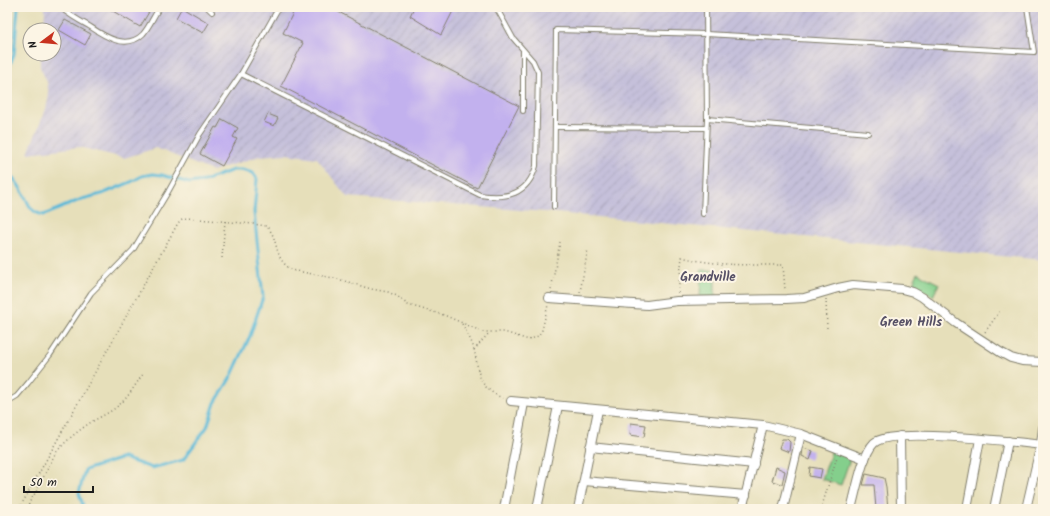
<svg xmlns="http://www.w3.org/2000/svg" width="1050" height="516" font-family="Kalam,sans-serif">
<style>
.industrial{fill:url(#industrial-furrows)}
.green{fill:#84cf8c;stroke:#507654}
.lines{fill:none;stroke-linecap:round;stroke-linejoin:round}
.stream{stroke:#5ab9d8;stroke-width:3}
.building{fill:#c2b1ee}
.lane-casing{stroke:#817e6b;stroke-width:6}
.street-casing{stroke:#817e6b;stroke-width:10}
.path{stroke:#817e6b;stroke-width:1.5;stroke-dasharray:1 3;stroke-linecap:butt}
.lane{stroke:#fff;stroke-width:4}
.street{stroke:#fff;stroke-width:8}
.labels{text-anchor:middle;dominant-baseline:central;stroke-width:4;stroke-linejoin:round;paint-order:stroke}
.neighbourhood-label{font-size:13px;font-weight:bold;fill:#565066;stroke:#fcf5e5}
</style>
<defs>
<pattern id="industrial-furrows" width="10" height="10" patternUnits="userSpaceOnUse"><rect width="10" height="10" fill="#c5c0da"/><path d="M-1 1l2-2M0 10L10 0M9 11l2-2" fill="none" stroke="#a9a4ba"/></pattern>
</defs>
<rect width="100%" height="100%" fill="#fcf5e5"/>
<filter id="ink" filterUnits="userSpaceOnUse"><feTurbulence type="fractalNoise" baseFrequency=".025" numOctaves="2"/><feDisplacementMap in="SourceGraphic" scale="8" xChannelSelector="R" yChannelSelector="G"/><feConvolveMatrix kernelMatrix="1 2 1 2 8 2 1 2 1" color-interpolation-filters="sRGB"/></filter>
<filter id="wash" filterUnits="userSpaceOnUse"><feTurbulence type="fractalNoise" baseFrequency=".012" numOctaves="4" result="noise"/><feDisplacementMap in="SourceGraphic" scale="16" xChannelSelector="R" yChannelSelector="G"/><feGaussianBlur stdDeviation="0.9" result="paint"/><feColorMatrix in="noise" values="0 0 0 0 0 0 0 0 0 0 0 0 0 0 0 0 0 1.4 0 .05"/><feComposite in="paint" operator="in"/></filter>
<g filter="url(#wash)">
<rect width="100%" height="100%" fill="#e6dfba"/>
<path class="industrial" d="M 45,7 L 1043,7 L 1043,260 L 546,212 L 347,197 L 317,158 L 285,154 L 260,156 L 212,171 L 156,148 L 124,158 L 79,147 L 28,153 L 46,109 L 49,95 L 47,82 L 40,67 L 40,54 L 54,54 L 54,30 L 44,30 Z"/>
<g class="green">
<path d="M 701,270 L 715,270 L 715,298 L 700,297 Z"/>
<path d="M 918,273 L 939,284 L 933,296 L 912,285 Z"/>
<path d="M 832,450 L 851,456 L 841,485 L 822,479 Z"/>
</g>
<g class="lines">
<g class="stream">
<path d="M 7,73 L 14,54 L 18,7"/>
<path d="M 7,172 C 14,178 19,185 23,193 C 30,205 29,212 44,215 L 82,199 L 102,194 L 131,182 L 142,176 L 152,174 L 162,175 L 189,183 L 204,181 L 233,170 L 242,170 L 253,173 L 257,179 L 254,212 L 263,297 L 250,336 L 231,377 L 215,403 L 207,427 L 183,460 L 152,468 L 123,458 L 85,470 L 79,493 L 84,509"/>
</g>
</g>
<g id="blocks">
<g class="building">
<path d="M 106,7 L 152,7 L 140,27 Z"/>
<path d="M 182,7 L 209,23 L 203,33 L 176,18 Z"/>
<path d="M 296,7 L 329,7 L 519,106 L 477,188 L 281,86 L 303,43 L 283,33 Z"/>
<path d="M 414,7 L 430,7 L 435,10 L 436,7 L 455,7 L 441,35 L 410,16 Z"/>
<path d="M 65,20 L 91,34 L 85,45 L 59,30 Z"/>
<path d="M 268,114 L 278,118 L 274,126 L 264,122 Z"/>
<path d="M 222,119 L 238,128 L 233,137 L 237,139 L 222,166 L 200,154 L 215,127 L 217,128 Z"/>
<path d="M 631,423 L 646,425 L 644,437 L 630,435 Z"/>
<path d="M 782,439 L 787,439 L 790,442 L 789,452 L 779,448 Z"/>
<path d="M 803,448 L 813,451 L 810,460 L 802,456 Z"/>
<path d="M 776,467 L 785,471 L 782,484 L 772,481 Z"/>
<path d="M 810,467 L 822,469 L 820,478 L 809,476 Z"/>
<path d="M 866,474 L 884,478 L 886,487 L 888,509 L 876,509 L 874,485 L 863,485 Z"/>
</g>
</g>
</g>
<g filter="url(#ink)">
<use href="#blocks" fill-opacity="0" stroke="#817e6b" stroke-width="1"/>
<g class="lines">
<defs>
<g id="lane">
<path d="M 60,7 C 69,15 78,20 89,26 C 104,36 126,51 143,34 C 150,26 154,15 160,7"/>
<path d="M 207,7 L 212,12"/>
<path d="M 523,51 L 523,111"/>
<path d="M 241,74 L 480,195 C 506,199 528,195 536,166 L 538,72 L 533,61 L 513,38 L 496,7"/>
<path d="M 707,119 L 868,133"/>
<path d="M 555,127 L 706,128"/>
<path d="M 554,207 L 556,30 L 706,34 L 1034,52 L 1027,7"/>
<path d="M 703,214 L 707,119 L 706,7"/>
<path d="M 7,402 L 17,396 L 28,383 L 50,355 L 91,293 L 133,250 L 168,192 L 200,134 L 241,74 L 279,7"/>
</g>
<g id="street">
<path d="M 549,298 L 647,305 L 677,301 L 786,299 L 804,298 L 838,288 L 853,285 L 902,289 L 913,292 L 922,297 L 956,323 L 1000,352 L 1011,358 L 1022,361 L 1043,362"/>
<path d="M 511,401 L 763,425 L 801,434 L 865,459"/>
<path d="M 900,436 L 901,509"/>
<path d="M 590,447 L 754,464"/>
<path d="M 584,481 L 746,495"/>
<path d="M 504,509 L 524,403"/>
<path d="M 537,509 L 558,406"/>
<path d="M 578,509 L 598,410"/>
<path d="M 742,509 L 763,425"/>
<path d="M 783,509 L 801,434"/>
<path d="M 851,509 C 856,492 862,455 874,443 C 892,427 1015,442 1043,445"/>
<path d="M 967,509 L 980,439"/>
<path d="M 994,509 L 1008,441"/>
<path d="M 1026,509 L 1041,444 L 1043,428"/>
</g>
</defs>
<use href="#lane" class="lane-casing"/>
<use href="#street" class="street-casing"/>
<g class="path">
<path d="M 222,258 L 225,221"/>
<path d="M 551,290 L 560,242"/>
<path d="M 580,292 L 588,249"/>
<path d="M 678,293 L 682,257 C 715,266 749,265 783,265 L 785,290"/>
<path d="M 826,299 L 827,330"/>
<path d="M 462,324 C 467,332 471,340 474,349 C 480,375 476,386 504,399"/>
<path d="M 985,332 L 1000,311"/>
<path d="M 474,350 L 489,333"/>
<path d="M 19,509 L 178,223 L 182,219 L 187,218 L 253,224 L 266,226 C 280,238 272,258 292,270 L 338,279 L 371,289 L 388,292 L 397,296 L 408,305 L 444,315 L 483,332 L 504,332 L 529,340 L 538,336 L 542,330 L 548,305"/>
<path d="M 28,509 L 29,503 L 37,490 L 55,454 C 65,441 79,430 93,421 C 102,416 111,412 119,405 C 129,397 136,383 144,373"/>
<path d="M 821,509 L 837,457"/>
</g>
<use href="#lane" class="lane"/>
<use href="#street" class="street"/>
</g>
</g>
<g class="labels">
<g class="neighbourhood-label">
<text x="708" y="277">Grandville</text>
<text x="911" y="322">Green Hills</text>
</g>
</g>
<rect width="1050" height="516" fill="none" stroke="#fcf5e5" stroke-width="24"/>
<g transform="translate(42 42) rotate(254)"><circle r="19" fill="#fcf5e5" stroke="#a29e95"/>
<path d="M0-3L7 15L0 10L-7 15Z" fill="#c8321e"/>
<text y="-6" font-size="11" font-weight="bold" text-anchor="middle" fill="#1c1c1c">N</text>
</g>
<path d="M24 486v6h69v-6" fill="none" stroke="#1c1c1c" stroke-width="2"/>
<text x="30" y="486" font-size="12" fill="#1c1c1c" stroke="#fcf5e5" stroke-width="3" paint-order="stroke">50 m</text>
</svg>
